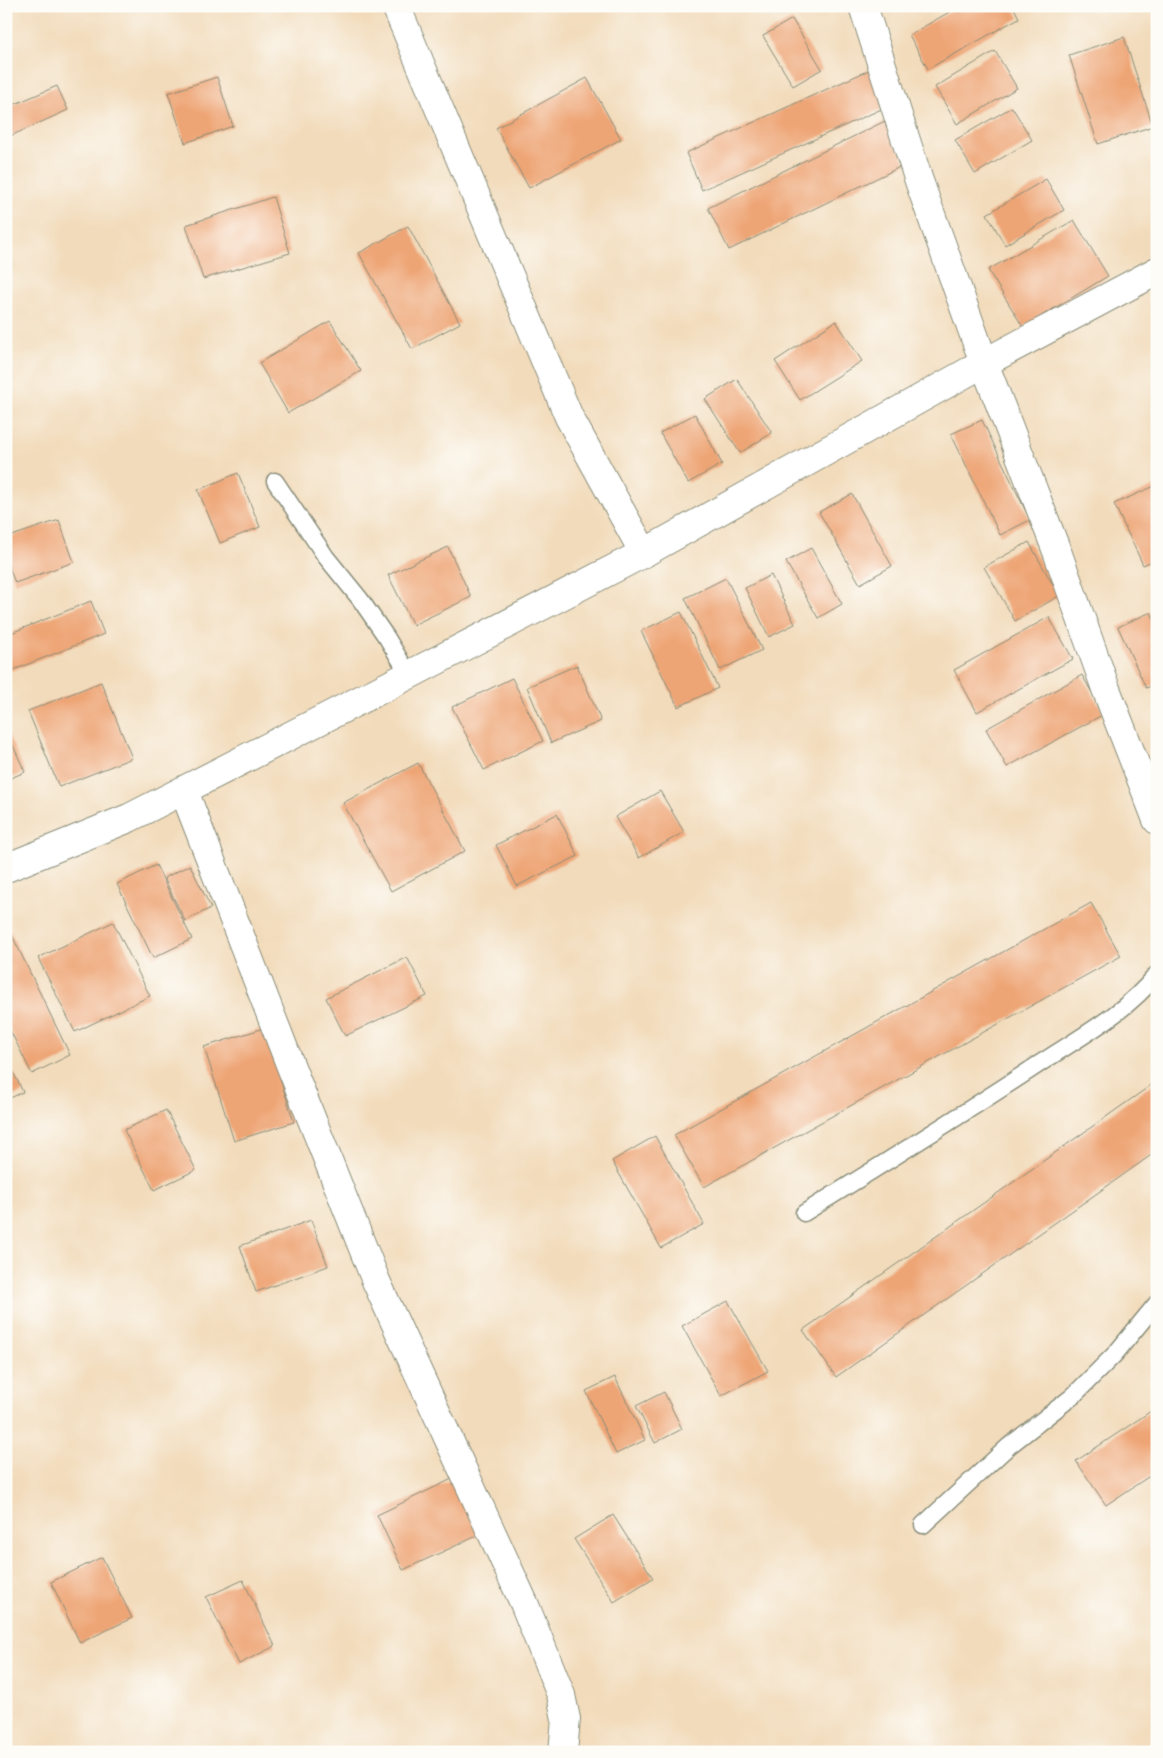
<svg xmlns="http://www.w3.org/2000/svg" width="1163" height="1758" font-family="'EB Garamond',serif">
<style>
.building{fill:#eea576}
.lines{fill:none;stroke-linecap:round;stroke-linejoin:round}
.service-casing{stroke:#888c78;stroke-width:19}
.minor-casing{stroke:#888c78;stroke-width:30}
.tertiary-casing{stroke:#888c78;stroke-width:30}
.service{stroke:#fff;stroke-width:16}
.minor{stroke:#fff;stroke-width:28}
.tertiary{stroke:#fff;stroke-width:28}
</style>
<rect width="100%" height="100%" fill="#fdfcf7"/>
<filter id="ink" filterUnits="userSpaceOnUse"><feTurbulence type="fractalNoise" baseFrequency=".02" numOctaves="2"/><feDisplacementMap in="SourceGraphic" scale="10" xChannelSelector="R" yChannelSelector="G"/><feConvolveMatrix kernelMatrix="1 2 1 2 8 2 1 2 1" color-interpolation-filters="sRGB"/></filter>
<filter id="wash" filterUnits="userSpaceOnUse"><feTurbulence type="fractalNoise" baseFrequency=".0096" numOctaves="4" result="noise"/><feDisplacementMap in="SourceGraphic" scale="20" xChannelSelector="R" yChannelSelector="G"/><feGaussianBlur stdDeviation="1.12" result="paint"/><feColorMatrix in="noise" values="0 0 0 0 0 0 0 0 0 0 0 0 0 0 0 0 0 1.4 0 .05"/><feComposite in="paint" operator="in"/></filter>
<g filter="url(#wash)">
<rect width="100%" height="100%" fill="#f2dbbb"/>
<g id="blocks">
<g class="building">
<path d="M 960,6 L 1013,6 L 1019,18 L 928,69 L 909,35 Z"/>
<path d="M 792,19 L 822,69 L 793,86 L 763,36 Z"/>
<path d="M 1124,37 L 1153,126 L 1098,144 L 1069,55 Z"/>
<path d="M 995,51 L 1017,88 L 957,124 L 935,87 Z"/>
<path d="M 869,70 L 886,107 L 702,190 L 686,153 Z"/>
<path d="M 217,77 L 233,126 L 185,143 L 168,93 Z"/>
<path d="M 587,78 L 621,139 L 529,188 L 496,128 Z"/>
<path d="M 57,86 L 68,110 L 6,138 L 6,108 Z"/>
<path d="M 1012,107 L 1032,140 L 975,174 L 955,140 Z"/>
<path d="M 885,121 L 906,164 L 729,250 L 708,208 Z"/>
<path d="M 1046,179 L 1064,210 L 1005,245 L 987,214 Z"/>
<path d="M 273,197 L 290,253 L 203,279 L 186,225 Z"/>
<path d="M 1074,220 L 1108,276 L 1023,327 L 988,270 Z"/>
<path d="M 408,226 L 460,323 L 412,349 L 359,253 Z"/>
<path d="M 330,321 L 361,371 L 288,413 L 259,363 Z"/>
<path d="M 836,321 L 862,361 L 800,400 L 775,361 Z"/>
<path d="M 737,379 L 772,433 L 740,453 L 705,399 Z"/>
<path d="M 695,414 L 722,464 L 688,483 L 660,433 Z"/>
<path d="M 982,420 L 1030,520 L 1000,535 L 951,434 Z"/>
<path d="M 238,473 L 260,527 L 220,543 L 198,490 Z"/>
<path d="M 1157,485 L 1157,559 L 1143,565 L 1114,504 Z"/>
<path d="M 852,494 L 892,566 L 860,584 L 819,512 Z"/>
<path d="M 59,520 L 74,562 L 15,583 L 6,559 L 6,538 Z"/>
<path d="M 1029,542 L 1059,596 L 1015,621 L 984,567 Z"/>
<path d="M 448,547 L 471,597 L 413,625 L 388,575 Z"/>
<path d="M 811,548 L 842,604 L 818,618 L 786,562 Z"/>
<path d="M 771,575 L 795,624 L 769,637 L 745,588 Z"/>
<path d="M 726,578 L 762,650 L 720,670 L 685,598 Z"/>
<path d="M 91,601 L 104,634 L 11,671 L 6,661 L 6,635 Z"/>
<path d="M 681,612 L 718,688 L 678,707 L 641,631 Z"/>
<path d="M 1151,612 L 1157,626 L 1157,684 L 1146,688 L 1118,627 Z"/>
<path d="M 1049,617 L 1073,659 L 977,712 L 954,670 Z"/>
<path d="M 577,665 L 601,721 L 551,743 L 527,687 Z"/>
<path d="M 1082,675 L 1104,714 L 1007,767 L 986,729 Z"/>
<path d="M 512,678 L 543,741 L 484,770 L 452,707 Z"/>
<path d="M 101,682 L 132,758 L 59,787 L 28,711 Z"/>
<path d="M 6,730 L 25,772 L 6,780 Z"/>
<path d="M 418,763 L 465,851 L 391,891 L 343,803 Z"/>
<path d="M 660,791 L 684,832 L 639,858 L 615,817 Z"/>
<path d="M 557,814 L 578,856 L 517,886 L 496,845 Z"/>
<path d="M 156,865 L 192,939 L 153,958 L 117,884 Z"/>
<path d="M 190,865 L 211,908 L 185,921 L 164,878 Z"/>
<path d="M 1091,903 L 1121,956 L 704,1187 L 674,1135 Z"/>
<path d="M 113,922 L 150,996 L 75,1032 L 38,958 Z"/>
<path d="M 6,927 L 8,927 L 70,1055 L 32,1074 L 6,1022 Z"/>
<path d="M 407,957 L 427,996 L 345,1036 L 326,998 Z"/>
<path d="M 264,1028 L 294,1122 L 234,1141 L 204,1047 Z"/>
<path d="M 6,1057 L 23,1092 L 6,1100 Z"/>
<path d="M 1157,1081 L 1157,1151 L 836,1377 L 803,1330 Z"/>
<path d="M 166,1110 L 196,1170 L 154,1190 L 124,1130 Z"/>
<path d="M 655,1136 L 704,1224 L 661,1248 L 612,1161 Z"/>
<path d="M 311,1220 L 328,1266 L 256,1292 L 240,1246 Z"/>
<path d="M 728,1301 L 768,1371 L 721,1396 L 682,1326 Z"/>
<path d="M 615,1377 L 645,1440 L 616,1454 L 586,1391 Z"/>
<path d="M 664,1392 L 682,1429 L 655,1443 L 636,1406 Z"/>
<path d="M 1157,1407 L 1157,1471 L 1106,1505 L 1076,1461 Z"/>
<path d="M 452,1479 L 479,1535 L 403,1570 L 377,1515 Z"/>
<path d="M 613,1515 L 653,1578 L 614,1602 L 574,1539 Z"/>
<path d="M 102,1557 L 132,1618 L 80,1643 L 51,1582 Z"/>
<path d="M 243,1580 L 275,1646 L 239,1664 L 206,1597 Z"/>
</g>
</g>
</g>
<g filter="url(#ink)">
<use href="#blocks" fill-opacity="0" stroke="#888c78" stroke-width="1"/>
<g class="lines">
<defs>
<g id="service">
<path d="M 275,481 L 326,557 L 360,599 L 387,638 L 409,675"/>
<path d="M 804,1213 C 883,1164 962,1115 1039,1064 C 1080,1037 1126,1013 1157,974"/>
<path d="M 923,1525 L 1009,1446 L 1073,1396 L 1115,1354 L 1157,1303"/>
</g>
<g id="minor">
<path d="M 396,6 L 569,417 L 644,553"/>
<path d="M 863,6 L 919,181 L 984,363 L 1058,554 L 1106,689 L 1157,820"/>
<path d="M 184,791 L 293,1072 L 376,1281 L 524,1603 L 561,1695 L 566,1719 L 563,1752"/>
</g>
<path id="tertiary" d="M 6,868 L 129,818 L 409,675 L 644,553 L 984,363 L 1157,271"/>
</defs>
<use href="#service" class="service-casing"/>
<use href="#minor" class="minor-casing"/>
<use href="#tertiary" class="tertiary-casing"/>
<use href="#service" class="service"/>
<use href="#minor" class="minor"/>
<use href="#tertiary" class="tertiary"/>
</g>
</g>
<rect width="1163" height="1758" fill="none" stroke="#fdfcf7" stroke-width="25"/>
</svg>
